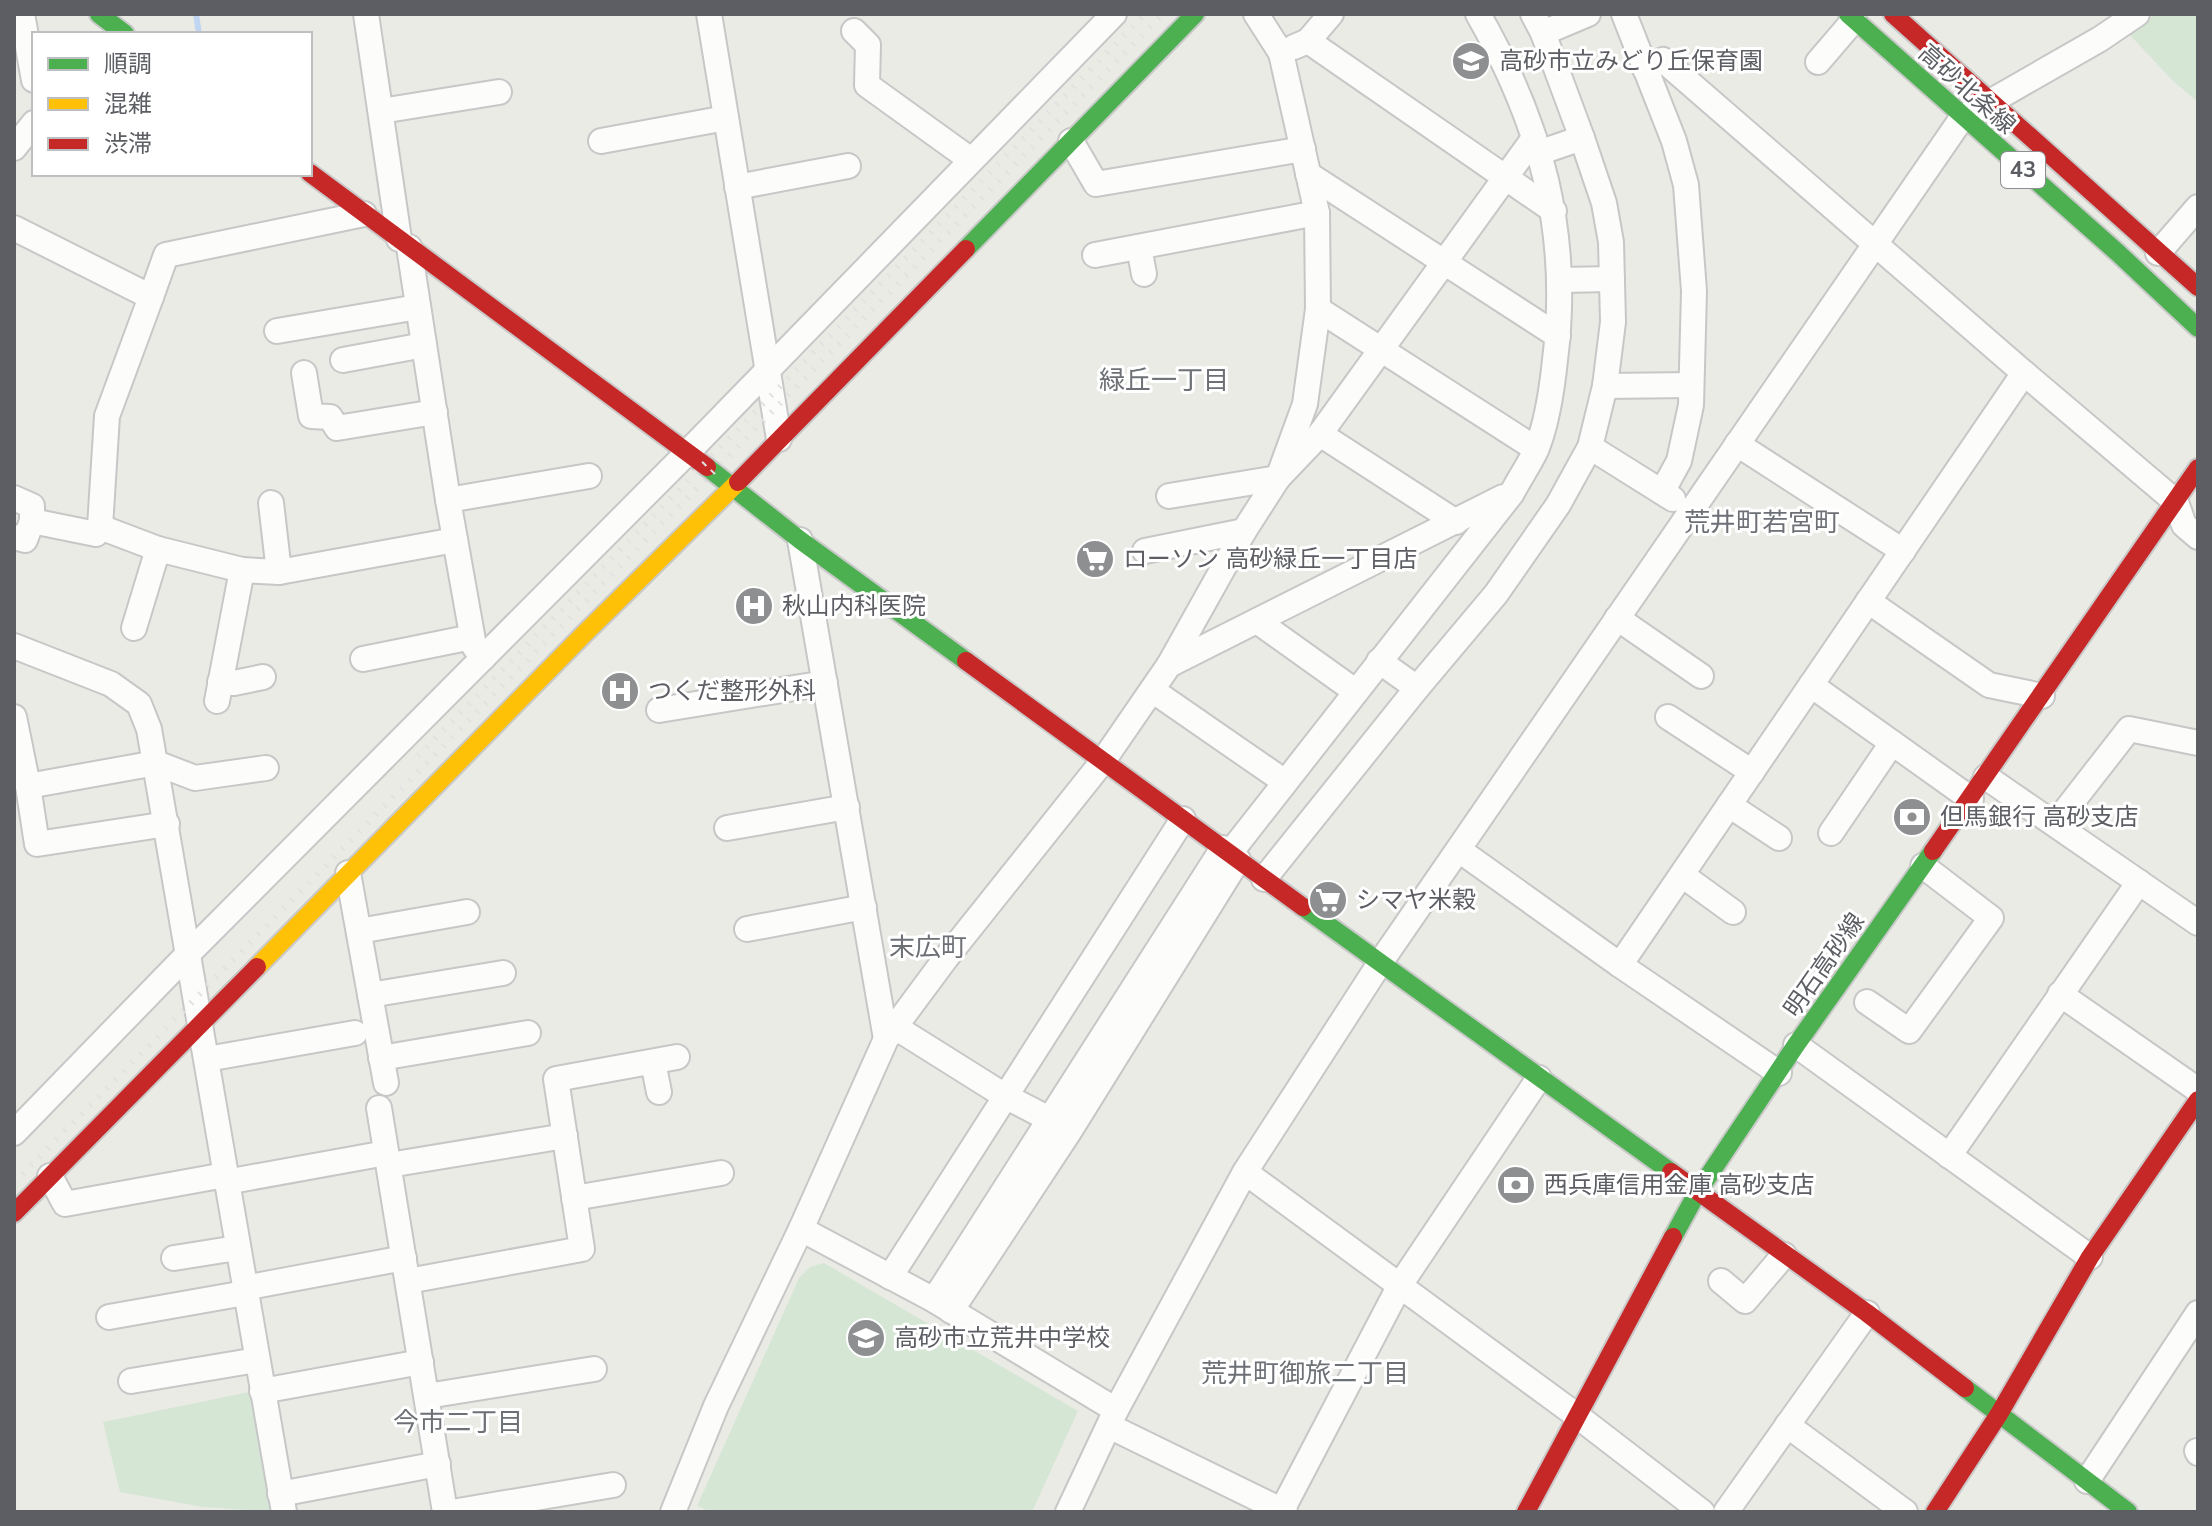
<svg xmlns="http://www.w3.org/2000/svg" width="2212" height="1526" font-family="'Nunito Sans','Noto Sans JP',sans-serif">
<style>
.green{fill:#d5e6d5}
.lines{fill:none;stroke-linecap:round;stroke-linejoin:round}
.stream{stroke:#bfd5f1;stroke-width:6}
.street-casing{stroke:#c7c7c7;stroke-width:28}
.fast-casing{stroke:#c8c9c8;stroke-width:22}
.slow-casing{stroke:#c8c9c8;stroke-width:22}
.jam-casing{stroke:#c8c9c8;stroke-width:22}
.street{stroke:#fcfcfb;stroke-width:24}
.fast{stroke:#4caf50;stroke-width:18}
.slow{stroke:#ffc107;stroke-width:18}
.jam{stroke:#c62828;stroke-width:18}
.rail{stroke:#e2e2e2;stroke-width:6;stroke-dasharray:2 10;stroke-linecap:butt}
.labels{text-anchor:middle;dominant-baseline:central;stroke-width:6;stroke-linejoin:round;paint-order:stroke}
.shield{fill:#fff;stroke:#8d8e92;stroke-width:2}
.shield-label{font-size:22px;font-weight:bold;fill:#5c5e63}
.poi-label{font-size:24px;fill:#5c5e63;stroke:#fff;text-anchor:start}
.street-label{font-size:24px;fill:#5c5e63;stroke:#fff}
.neighbourhood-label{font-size:26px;fill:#6d7075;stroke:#fff}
</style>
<rect width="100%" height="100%" fill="#ebebe6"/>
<g class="green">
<path d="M 2156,14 L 2198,14 L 2198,102 L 2173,81 L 2129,34 Z"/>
<path d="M 824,1263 L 1078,1411 L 1032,1512 L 711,1512 L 697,1506 L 799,1278 L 810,1267 Z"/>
<path d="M 254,1391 L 275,1512 L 203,1507 L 120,1492 L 103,1422 Z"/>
</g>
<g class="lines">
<path class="stream" d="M 196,14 L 199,34"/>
<defs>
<g id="street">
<path d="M 22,14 L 34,80"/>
<path d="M 366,14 L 399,239"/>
<path d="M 709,14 L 779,439"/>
<path d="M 1624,14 L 1674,141 L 1686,185 L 1694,291 L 1691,405 L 1679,461 L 1662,492"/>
<path d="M 854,31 L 868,45 L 867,85 L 971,160"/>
<path d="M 1543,33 L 1588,14"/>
<path d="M 1308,41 L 1554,211"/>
<path d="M 1294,47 L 1308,41 L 1331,14"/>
<path d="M 1818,62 L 1854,20"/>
<path d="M 1645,69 L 1663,60 L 2024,373 L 2176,502 L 2184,525 L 2198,537"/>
<path d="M 381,111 L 499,92"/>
<path d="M 601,141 L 726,118"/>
<path d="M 1071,141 L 1096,184 L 1303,149"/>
<path d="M 14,148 L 34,123"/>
<path d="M 1538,153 L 1582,138"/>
<path d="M 1308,174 L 1558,336"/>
<path d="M 737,187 L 848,166"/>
<path d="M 14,228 L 151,297 L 166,255 L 364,214"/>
<path d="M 409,247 L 448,500 L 589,476"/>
<path d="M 1139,247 L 1144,274"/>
<path d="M 2158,253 L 2198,207"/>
<path d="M 1095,255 L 1317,213"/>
<path d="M 1561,280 L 1612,279"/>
<path d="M 1318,309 L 1536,449"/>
<path d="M 277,331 L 418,307"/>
<path d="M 343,360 L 424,345"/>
<path d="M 304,373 L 311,416 L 330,417 L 337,428 L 435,412"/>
<path d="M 1605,386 L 1691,385"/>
<path d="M 1320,434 L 1456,522"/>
<path d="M 1737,444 L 1903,551"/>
<path d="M 1590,447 L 1673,499"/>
<path d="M 1169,496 L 1278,478 L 1320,434 L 1534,138"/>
<path d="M 14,498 L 32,506 L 32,521 L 25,540 L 14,537"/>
<path d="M 448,500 L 474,646 L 483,658"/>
<path d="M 271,503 L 279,572 L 455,540"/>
<path d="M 32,521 L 96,534 L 100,527 L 158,549"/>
<path d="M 100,527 L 107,416 L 151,297"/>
<path d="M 800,540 L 886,1039"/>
<path d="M 1145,551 L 1244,531"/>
<path d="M 1868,601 L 1989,685 L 2042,696"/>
<path d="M 1617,618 L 1701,676"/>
<path d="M 1257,621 L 1355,691"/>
<path d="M 134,628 L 158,549 L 242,570"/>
<path d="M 14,646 L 111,684 L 139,704 L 149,729 L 284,1512"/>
<path d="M 363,659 L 472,637"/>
<path d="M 1379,661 L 1417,688"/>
<path d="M 1169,665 L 1503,497"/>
<path d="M 220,682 L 234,683 L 263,677"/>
<path d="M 1811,685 L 1971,799"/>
<path d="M 1152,690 L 1285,782"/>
<path d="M 217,701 L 242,570 L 279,572"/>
<path d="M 659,710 L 825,683"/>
<path d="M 14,717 L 28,786"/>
<path d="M 1668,717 L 1752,772"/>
<path d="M 1986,777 L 2198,923"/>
<path d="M 1729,805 L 1779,838"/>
<path d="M 167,824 L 37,844 L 28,786 L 156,763 L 195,778 L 266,768"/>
<path d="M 2055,824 L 2129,729 L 2198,743"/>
<path d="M 727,828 L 847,807"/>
<path d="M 1831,833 L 1892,743"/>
<path d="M 1459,850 L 1620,965 L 1779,1073"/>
<path d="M 1230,853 L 1512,493 C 1519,479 1529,465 1536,450 C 1547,424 1552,389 1555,360 C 1571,233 1541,124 1478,14"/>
<path d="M 348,873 L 386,1083"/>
<path d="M 1682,875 L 1733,912"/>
<path d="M 1264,879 L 1417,688 L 1496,594 L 1558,505 L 1590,447 L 1605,386 L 1613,322 L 1611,242 L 1604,203 L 1582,138 L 1543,33 L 1533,14"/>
<path d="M 747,929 L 864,907"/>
<path d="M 359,931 L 467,912"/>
<path d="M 1620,965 L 2024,373"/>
<path d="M 2060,994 L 2198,1090"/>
<path d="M 370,995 L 503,973"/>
<path d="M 1867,1002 L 1909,1031 L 1991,918 L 1923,866"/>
<path d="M 895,1027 L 1005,1096 L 1051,1120"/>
<path d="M 1796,1045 L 2090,1257"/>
<path d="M 381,1058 L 528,1033"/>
<path d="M 207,1059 L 355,1033"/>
<path d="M 653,1062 L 659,1092"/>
<path d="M 379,1108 L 445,1512"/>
<path d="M 14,1133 L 187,955 L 688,452 L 1114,14"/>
<path d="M 1949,1156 L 2139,882"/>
<path d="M 389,1165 L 565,1136"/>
<path d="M 1245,1172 L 1576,1415 L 1702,1512"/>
<path d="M 50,1176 L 65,1204 L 225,1175"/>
<path d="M 226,1182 L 386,1153"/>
<path d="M 574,1198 L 721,1173"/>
<path d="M 801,1229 L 934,1300 L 1116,1410"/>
<path d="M 174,1258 L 237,1248"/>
<path d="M 890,1277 L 1183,819"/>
<path d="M 408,1281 L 582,1249 L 556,1079 L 677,1057"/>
<path d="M 1721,1281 L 1745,1301 L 1784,1255"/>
<path d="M 244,1288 L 404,1258"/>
<path d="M 934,1300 L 1223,848"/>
<path d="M 951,1311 L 1069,1132 L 1238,860"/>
<path d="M 109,1317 L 245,1293"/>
<path d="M 131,1381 L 257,1360"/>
<path d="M 262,1391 L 421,1362"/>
<path d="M 427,1396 L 594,1369"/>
<path d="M 1787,1425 L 1905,1512"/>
<path d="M 1109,1426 L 1285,1512"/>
<path d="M 2197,1451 L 2198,1453"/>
<path d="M 2087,1481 L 2198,1313"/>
<path d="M 280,1494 L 438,1464"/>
<path d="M 452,1512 L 613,1485"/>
<path d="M 673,1512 L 716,1406 L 801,1229 L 886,1039 L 946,958 L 1103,761 L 1169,665 L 1244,531 L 1278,478 L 1305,404 L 1318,309 L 1317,213 L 1281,53 L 1256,14"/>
<path d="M 1068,1512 L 1116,1410 L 1245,1172 L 1380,963 L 1962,118 L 2100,39 L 2137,14"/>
<path d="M 1281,1512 L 1400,1285 L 1539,1078"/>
<path d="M 1726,1512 L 1867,1313"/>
</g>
<g id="fast">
<path d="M 99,14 L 125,34"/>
<path d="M 1848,14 L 2118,253 L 2198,328"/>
<path d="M 966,249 L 1195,14"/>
<path d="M 707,467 L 800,540 L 966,661"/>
<path d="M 1303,907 L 1671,1172"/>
<path d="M 1673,1237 L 1697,1193 L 1796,1045 L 1933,851"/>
<path d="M 1965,1388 L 2128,1512"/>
</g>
<path id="slow" d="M 257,967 L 584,634 L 738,482"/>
<g id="jam">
<path d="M 1893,14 L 2198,287"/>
<path d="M 310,173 L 707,467"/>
<path d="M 738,482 L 966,249"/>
<path d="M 966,661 L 1303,907"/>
<path d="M 1933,851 L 2198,468"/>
<path d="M 1671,1172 L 1867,1313 L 1965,1388"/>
<path d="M 14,1213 L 257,967"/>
<path d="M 1526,1512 L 1673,1237"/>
<path d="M 1935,1512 L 1999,1414 L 2090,1257 L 2198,1100"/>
</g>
</defs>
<use href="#street" class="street-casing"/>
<use href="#fast" class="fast-casing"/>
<use href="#slow" class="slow-casing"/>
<use href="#jam" class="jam-casing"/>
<use href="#street" class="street"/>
<use href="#fast" class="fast"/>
<use href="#slow" class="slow"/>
<use href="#jam" class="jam"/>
<g class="rail">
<path d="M 418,756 L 1145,14"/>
<path d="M 14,1183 L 1163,14"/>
</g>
</g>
<defs>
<symbol id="school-disc" viewBox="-11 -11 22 22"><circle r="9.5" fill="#8e8f91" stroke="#fff"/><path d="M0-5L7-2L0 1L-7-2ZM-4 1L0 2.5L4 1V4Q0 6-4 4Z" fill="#fff"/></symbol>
<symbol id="supermarket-disc" viewBox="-11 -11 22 22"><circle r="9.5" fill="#8e8f91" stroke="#fff"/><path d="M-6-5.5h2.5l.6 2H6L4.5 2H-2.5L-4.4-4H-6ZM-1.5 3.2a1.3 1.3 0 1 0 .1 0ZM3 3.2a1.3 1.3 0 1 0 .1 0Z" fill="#fff"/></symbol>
<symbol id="hospital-disc" viewBox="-11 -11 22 22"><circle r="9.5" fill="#8e8f91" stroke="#fff"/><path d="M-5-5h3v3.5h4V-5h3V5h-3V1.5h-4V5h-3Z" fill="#fff"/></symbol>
<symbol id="bank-disc" viewBox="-11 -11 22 22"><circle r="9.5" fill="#8e8f91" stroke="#fff"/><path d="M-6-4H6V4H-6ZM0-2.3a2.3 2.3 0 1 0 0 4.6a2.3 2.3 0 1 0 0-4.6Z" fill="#fff"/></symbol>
</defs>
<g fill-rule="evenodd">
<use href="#school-disc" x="1449" y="39" width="44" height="44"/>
<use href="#supermarket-disc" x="1073" y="537" width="44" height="44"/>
<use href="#hospital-disc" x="732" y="584" width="44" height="44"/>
<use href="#hospital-disc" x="598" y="669" width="44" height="44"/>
<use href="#bank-disc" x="1890" y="795" width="44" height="44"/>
<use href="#supermarket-disc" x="1306" y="878" width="44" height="44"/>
<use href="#bank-disc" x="1494" y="1163" width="44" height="44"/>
<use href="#school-disc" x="844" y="1316" width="44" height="44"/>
</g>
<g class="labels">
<rect class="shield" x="2001" y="152" width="44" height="36" rx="6"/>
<g class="shield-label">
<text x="2023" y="170">43</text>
</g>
<g class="poi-label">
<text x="1499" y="61">高砂市立みどり丘保育園</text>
<text x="1123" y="559">ローソン 高砂緑丘一丁目店</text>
<text x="782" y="606">秋山内科医院</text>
<text x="648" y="691">つくだ整形外科</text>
<text x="1940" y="817">但馬銀行 高砂支店</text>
<text x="1356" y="900">シマヤ米穀</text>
<text x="1544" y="1185">西兵庫信用金庫 高砂支店</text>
<text x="894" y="1338">高砂市立荒井中学校</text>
</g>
<g class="street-label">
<text transform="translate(1967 89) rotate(42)">高砂北条線</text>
<text transform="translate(1824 965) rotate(-55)">明石高砂線</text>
</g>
<g class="neighbourhood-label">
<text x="1164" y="380">緑丘一丁目</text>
<text x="1762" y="522">荒井町若宮町</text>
<text x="928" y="947">末広町</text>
<text x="1305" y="1373">荒井町御旅二丁目</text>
<text x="458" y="1422">今市二丁目</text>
</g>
</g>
<rect width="2212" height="1526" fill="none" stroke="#5c5e63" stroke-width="32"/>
<rect x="32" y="32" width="280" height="144" fill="#ffffff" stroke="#bebfc1" stroke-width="2"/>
<rect x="48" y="58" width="40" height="12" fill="#4caf50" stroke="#bebfc1" stroke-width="2"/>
<text x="104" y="72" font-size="24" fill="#5c5e63">順調</text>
<rect x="48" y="98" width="40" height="12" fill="#ffc107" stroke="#bebfc1" stroke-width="2"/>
<text x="104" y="112" font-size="24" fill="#5c5e63">混雑</text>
<rect x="48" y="138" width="40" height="12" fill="#c62828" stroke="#bebfc1" stroke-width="2"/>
<text x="104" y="152" font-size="24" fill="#5c5e63">渋滞</text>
</svg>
